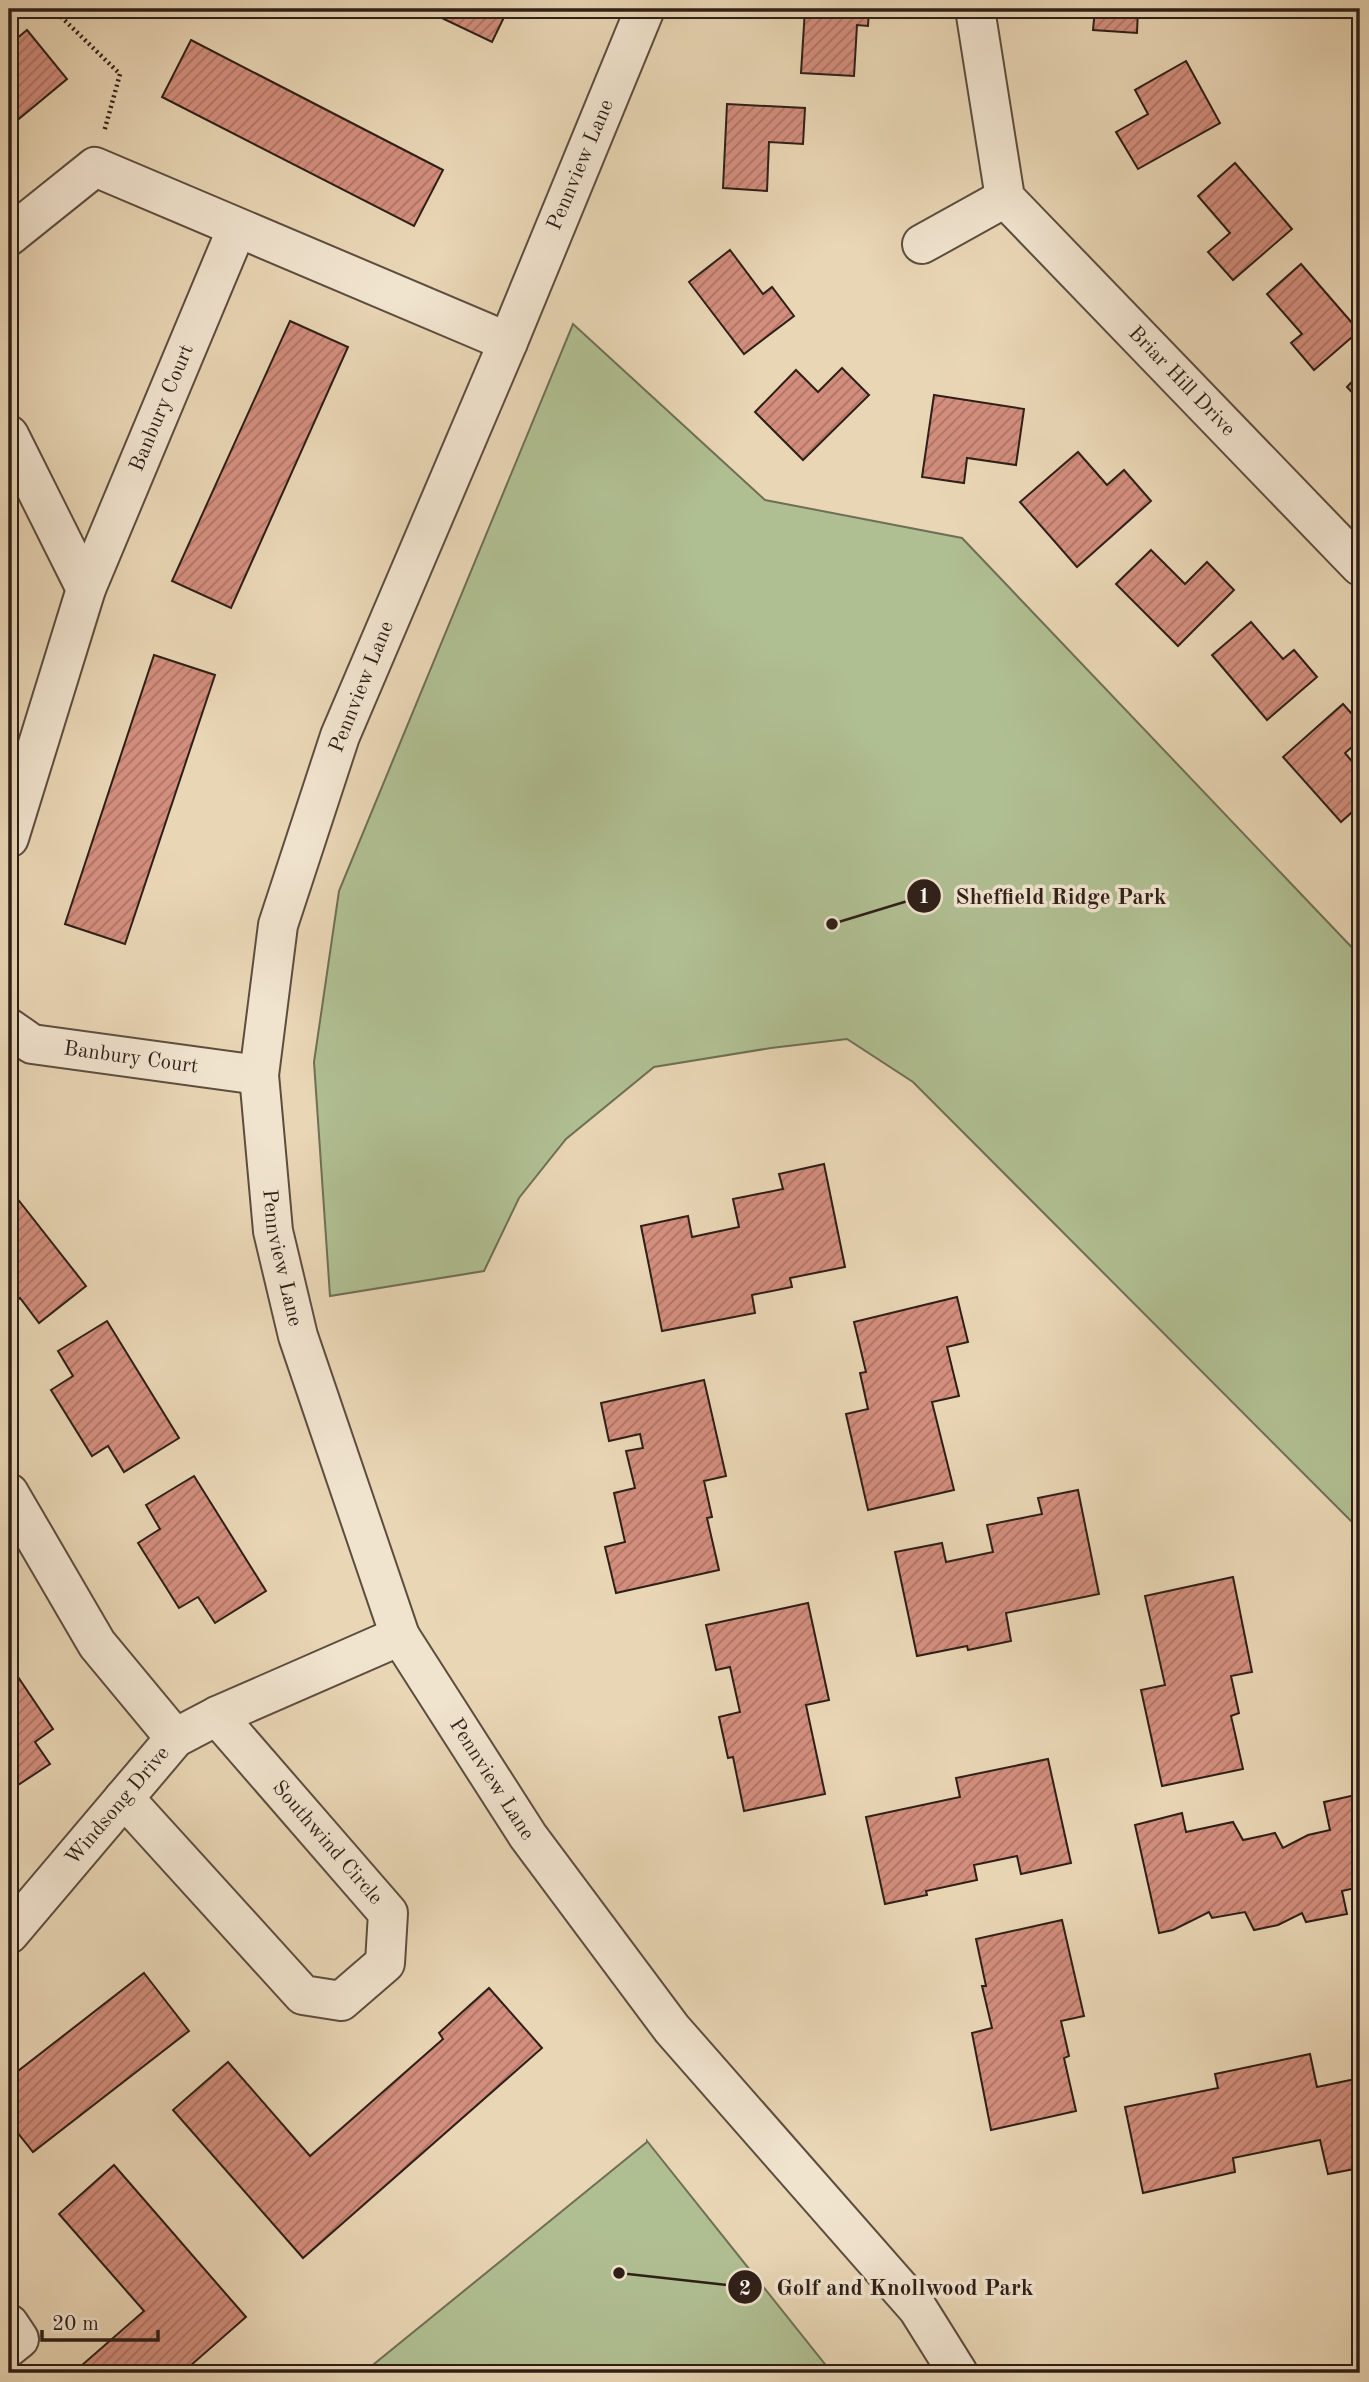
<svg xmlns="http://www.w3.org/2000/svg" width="1369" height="2382" font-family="'Old Standard TT',serif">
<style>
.park{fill:#b0bf92;stroke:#6f6f55;stroke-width:2}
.building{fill:url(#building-hatch);stroke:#2e1f18;stroke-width:2}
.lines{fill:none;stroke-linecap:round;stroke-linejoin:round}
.minor-casing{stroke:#5d4d3f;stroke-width:42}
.path{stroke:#2e1f18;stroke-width:4.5;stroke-dasharray:2 3.5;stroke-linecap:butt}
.minor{stroke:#f1e4cf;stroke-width:38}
.labels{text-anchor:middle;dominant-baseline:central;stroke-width:7;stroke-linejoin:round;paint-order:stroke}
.street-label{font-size:21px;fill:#2e1f18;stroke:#f1e4cf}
.leader{fill:none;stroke:#2e1f18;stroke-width:2.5}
.callout-dot{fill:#2e1f18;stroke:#f1e4cf;stroke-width:2.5}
.mark-label{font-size:21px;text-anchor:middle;font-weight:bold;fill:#fff}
.callout-label{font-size:23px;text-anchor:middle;font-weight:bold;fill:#2e1f18;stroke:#f1e4cf;stroke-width:7;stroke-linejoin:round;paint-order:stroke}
</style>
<defs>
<pattern id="building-hatch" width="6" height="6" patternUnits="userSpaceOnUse" patternTransform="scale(1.75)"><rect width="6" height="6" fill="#d38e7d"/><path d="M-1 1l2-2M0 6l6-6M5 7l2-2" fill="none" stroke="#ac7365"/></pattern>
</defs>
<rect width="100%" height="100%" fill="#e9d6b5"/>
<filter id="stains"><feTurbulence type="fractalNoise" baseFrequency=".00286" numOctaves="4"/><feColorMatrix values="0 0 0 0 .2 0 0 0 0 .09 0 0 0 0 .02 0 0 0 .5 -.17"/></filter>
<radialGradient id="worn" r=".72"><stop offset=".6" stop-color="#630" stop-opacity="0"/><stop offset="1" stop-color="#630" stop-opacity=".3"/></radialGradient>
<g class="park">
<path d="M 573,324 L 765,500 L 962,538 L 1360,956 L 1360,1530 L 913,1082 L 847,1039 L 771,1048 L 654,1067 L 566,1139 L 519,1198 L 484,1271 L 330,1296 L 314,1062 L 339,891 Z"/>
<path d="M 647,2141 L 832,2373 L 363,2373 L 647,2142 Z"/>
</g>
<g class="building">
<path d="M 423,9 L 508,9 L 492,42 Z"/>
<path d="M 805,9 L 869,9 L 868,26 L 857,25 L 854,76 L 801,73 Z"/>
<path d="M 1095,9 L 1138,9 L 1137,33 L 1093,30 Z"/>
<path d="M 27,30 L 67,79 L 9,127 L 9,45 Z"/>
<path d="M 191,40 L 443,170 L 414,226 L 162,97 Z"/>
<path d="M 1186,61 L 1220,123 L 1138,169 L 1116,132 L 1148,114 L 1135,90 Z"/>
<path d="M 727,104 L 805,108 L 803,144 L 769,142 L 767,191 L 723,188 Z"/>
<path d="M 1235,163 L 1292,229 L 1233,280 L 1208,252 L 1230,233 L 1198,196 Z"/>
<path d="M 730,250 L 763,294 L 772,287 L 794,316 L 744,354 L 689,282 Z"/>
<path d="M 1301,264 L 1359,331 L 1314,370 L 1291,343 L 1302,334 L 1267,294 Z"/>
<path d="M 290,321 L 348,347 L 231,608 L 172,581 Z"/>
<path d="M 842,368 L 869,395 L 803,460 L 755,412 L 796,370 L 818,392 Z"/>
<path d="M 1360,373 L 1360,401 L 1347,387 Z"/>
<path d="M 934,395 L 1024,409 L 1016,465 L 967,458 L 964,483 L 922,477 Z"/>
<path d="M 1078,452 L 1107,485 L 1124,470 L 1151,501 L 1077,567 L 1020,502 Z"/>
<path d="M 1151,550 L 1185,584 L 1207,562 L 1234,590 L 1178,646 L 1116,584 Z"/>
<path d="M 1251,622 L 1283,659 L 1294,650 L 1317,677 L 1267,720 L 1212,655 Z"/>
<path d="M 154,655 L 215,675 L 125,944 L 65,924 Z"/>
<path d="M 1343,704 L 1360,723 L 1360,740 L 1345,753 L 1360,771 L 1360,805 L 1341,822 L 1283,757 Z"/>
<path d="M 824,1164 L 845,1267 L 790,1278 L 792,1287 L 752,1295 L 755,1313 L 662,1331 L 641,1226 L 688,1216 L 692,1237 L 739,1227 L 733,1199 L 783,1189 L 779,1174 Z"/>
<path d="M 9,1188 L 86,1286 L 39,1323 L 20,1298 L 9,1307 Z"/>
<path d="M 957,1297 L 968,1342 L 947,1347 L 959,1396 L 932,1402 L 954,1490 L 868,1510 L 846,1414 L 868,1409 L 860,1373 L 866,1372 L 854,1322 Z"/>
<path d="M 107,1321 L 179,1438 L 124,1472 L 108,1446 L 92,1456 L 51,1390 L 73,1376 L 58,1351 Z"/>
<path d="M 704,1380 L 726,1476 L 704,1481 L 712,1517 L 707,1518 L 719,1570 L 616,1593 L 605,1547 L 625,1542 L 614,1493 L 635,1488 L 626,1451 L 643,1448 L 640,1434 L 609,1441 L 601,1403 Z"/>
<path d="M 194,1476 L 266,1591 L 215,1623 L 198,1597 L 179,1608 L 138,1543 L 160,1529 L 146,1505 Z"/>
<path d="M 1078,1490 L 1099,1594 L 1006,1613 L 1011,1641 L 968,1650 L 967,1646 L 917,1656 L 895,1552 L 942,1543 L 946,1562 L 993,1552 L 987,1525 L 1042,1514 L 1038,1498 Z"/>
<path d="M 1233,1577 L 1252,1672 L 1231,1676 L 1239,1713 L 1231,1716 L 1243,1769 L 1162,1786 L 1141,1690 L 1165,1685 L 1145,1596 Z"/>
<path d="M 808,1603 L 829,1700 L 806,1705 L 825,1794 L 744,1811 L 733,1757 L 728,1758 L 719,1717 L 740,1712 L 730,1667 L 716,1670 L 706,1625 Z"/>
<path d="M 10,1665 L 53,1729 L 35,1742 L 50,1764 L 9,1791 Z"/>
<path d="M 1048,1759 L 1071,1863 L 1021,1874 L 1017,1856 L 974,1865 L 977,1880 L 926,1891 L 927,1895 L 885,1904 L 866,1817 L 960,1797 L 956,1778 Z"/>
<path d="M 1360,1794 L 1360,1887 L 1342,1891 L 1347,1914 L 1306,1922 L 1302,1913 L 1278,1925 L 1254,1930 L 1245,1912 L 1212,1918 L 1209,1912 L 1173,1930 L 1159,1933 L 1135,1825 L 1182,1813 L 1186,1832 L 1233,1822 L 1243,1840 L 1275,1833 L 1283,1848 L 1308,1835 L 1330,1830 L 1324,1802 Z"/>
<path d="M 1062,1920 L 1084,2016 L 1061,2021 L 1069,2056 L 1064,2058 L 1076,2111 L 991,2130 L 972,2033 L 992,2028 L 982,1986 L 986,1986 L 976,1939 Z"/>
<path d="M 144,1973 L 189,2031 L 33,2152 L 9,2122 L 9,2078 Z"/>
<path d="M 489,1988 L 542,2048 L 303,2258 L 173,2110 L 228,2062 L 310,2156 L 443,2039 L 439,2033 Z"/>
<path d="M 1310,2054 L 1317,2087 L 1360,2078 L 1360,2168 L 1328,2174 L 1320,2140 L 1233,2158 L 1235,2172 L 1143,2193 L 1125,2107 L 1218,2088 L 1215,2074 Z"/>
<path d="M 114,2165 L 246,2317 L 182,2373 L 73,2373 L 144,2311 L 59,2214 Z"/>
</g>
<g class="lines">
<defs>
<g id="minor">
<path id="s1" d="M 645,9 L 508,342 L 340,736 L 278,925 L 259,1075 L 273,1231 L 298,1336 L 400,1636 L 528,1836 L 672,2029 L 918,2309 L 958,2373"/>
<path id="s2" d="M 975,9 L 1005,198 L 1360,566"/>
<path d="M 9,236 L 95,167 L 508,342"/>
<path d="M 922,244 L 1005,198"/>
<path d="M 9,435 L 86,589"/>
<path id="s3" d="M 9,838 L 86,589 L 237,228"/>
<path id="s4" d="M 9,1028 L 32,1044 L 259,1075"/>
<path d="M 9,1493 L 97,1644 L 175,1738"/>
<path d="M 124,1798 L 303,1995 L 341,2001 L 385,1963 L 388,1913 L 217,1716"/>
<path id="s5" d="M 9,1934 L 175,1738 L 217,1716 L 400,1636"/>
<path d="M 9,2324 L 19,2339 L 9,2347"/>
</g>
</defs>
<use href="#minor" class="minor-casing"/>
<path class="path" d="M 53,9 L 120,74 L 104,132"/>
<use href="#minor" class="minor"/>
</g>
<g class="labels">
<g class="street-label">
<text transform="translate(581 165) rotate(-67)">Pennview Lane</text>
<text stroke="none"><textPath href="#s2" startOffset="446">Briar Hill Drive</textPath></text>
<text stroke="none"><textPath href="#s3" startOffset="457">Banbury Court</textPath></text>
<text transform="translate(362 687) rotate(-68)">Pennview Lane</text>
<text stroke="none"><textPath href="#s4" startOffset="128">Banbury Court</textPath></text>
<text stroke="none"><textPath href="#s1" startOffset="1323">Pennview Lane</textPath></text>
<text stroke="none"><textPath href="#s1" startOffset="1890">Pennview Lane</textPath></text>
<text stroke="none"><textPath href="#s5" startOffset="168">Windsong Drive</textPath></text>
<text transform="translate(327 1843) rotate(49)">Southwind Circle</text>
</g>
</g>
<path class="leader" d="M832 924L924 896M619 2273L745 2287"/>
<g class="callout-dot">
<circle cx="832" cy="924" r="7"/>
<circle cx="619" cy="2273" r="7"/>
<circle cx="924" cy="896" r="18"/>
<circle cx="745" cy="2287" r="18"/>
</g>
<g class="mark-label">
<text x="924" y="903">1</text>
<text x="745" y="2295">2</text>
</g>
<g class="callout-label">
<text x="1061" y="904">Sheffield Ridge Park</text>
<text x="905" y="2295">Golf and Knollwood Park</text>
</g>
<rect width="1369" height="2382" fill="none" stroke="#e9d6b5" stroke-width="35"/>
<rect x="10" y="10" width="1348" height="2361" fill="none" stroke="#2e1f18" stroke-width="3.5"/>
<rect x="18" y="18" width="1334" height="2347" fill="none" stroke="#2e1f18" stroke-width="2"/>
<path d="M42 2330v10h116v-10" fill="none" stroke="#2e1f18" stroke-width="3.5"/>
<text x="52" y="2330" font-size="21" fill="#2e1f18" stroke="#f1e4cf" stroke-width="5" paint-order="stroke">20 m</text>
<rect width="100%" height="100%" filter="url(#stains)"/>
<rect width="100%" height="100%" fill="url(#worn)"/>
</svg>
